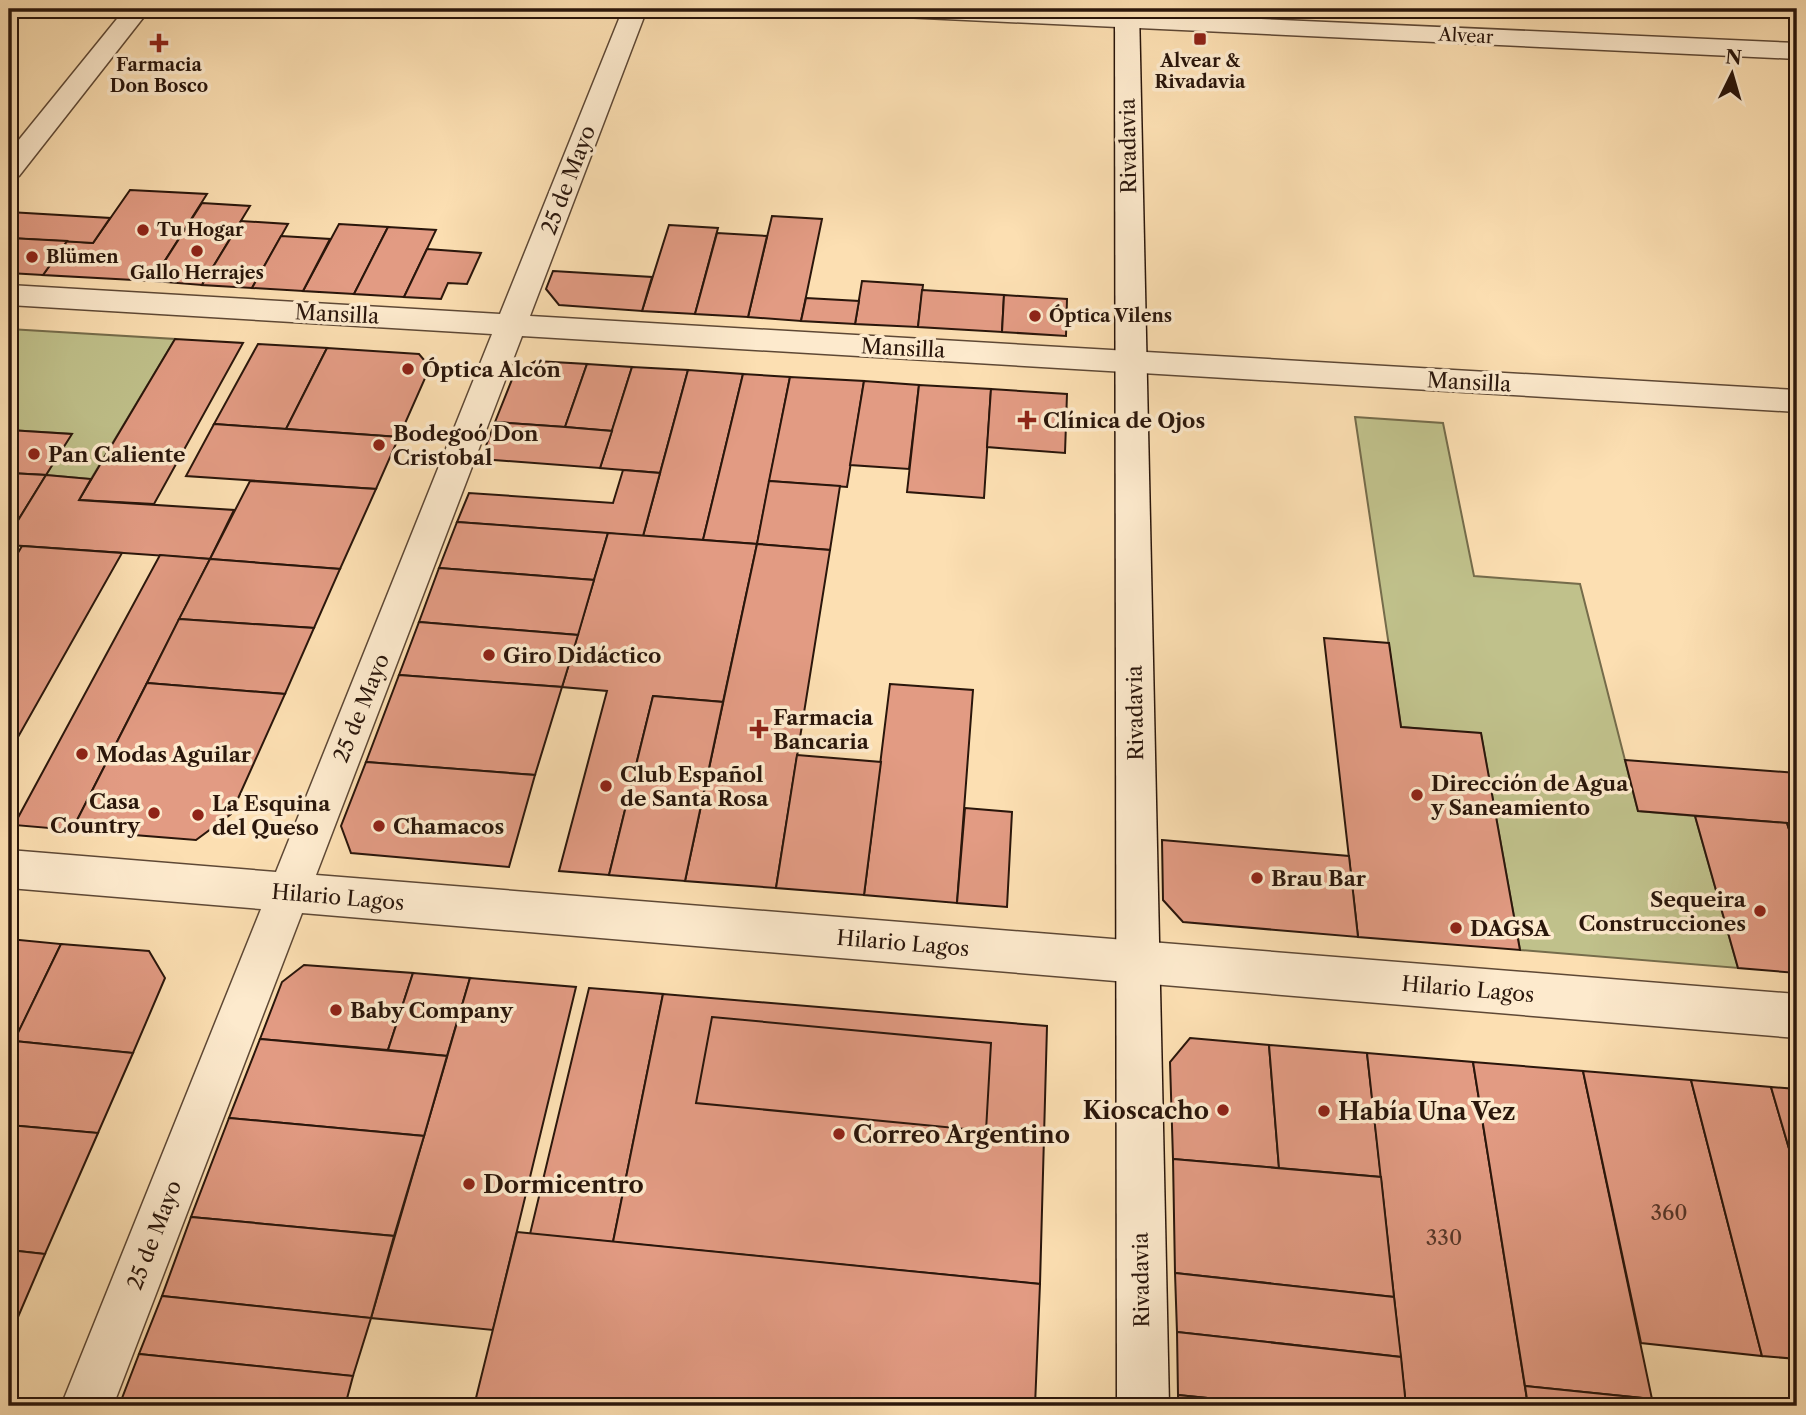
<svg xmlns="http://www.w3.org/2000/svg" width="1806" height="1415" font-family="'Libre Caslon Text',serif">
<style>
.green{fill:#c0c18b;stroke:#756c4b;stroke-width:2}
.building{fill:#e29b83;stroke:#2a160b;stroke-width:2}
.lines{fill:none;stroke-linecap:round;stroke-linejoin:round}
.minor-casing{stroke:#5e4835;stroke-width:3}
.tertiary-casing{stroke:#5e4835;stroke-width:3}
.secondary-casing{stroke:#2a160b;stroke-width:3}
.minor{fill:#fdeacd;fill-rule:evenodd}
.tertiary{fill:#fdeacd;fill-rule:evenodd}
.secondary{fill:#fdeacd;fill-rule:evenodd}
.poi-dot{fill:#8f2418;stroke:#fdeacd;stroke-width:2.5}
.labels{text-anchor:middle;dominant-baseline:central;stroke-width:7;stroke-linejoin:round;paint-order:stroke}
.far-street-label{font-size:18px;fill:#2a160b;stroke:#fdeacd}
.far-poi-label{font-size:18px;font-weight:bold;fill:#2a160b;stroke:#fdeacd}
.street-label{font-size:21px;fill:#2a160b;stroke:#fdeacd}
.poi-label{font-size:21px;font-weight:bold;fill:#2a160b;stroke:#fdeacd;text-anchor:start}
.near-number-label{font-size:21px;fill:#583729}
.near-poi-label{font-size:24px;font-weight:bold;fill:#2a160b;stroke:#fdeacd;text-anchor:start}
</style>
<rect width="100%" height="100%" fill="#fcdfb2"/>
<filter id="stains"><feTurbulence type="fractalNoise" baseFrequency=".00286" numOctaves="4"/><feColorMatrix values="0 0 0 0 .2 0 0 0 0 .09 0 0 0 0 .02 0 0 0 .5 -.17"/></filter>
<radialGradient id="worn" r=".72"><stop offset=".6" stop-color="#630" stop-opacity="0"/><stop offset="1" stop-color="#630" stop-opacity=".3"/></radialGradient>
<g class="green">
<path d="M 9,329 L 175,339 L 91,479 L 46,475 L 71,434 L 9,430 Z"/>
<path d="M 1355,417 L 1443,423 L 1474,576 L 1580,584 L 1638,811 L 1695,816 L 1738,968 L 1520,950 L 1481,734 L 1401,727 Z"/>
</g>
<g class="building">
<path d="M 130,190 L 207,194 L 152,281 L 43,275 L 67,241 L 93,243 Z"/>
<path d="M 202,203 L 250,206 L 202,285 L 152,281 Z"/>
<path d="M 9,212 L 110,218 L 93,243 L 9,238 Z"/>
<path d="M 772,216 L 822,219 L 801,321 L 748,317 Z"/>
<path d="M 241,221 L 288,224 L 252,288 L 202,285 Z"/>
<path d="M 339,224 L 388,227 L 354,294 L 303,291 Z"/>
<path d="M 669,225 L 718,228 L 695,314 L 642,311 Z"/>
<path d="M 388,227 L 436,230 L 404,297 L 354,294 Z"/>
<path d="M 717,233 L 767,236 L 748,317 L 695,314 Z"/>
<path d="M 281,236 L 330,239 L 303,291 L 252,288 Z"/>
<path d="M 9,238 L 67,241 L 43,275 L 9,273 Z"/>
<path d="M 427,249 L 481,253 L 467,284 L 448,283 L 441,299 L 404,297 Z"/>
<path d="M 553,271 L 652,277 L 642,311 L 559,305 L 546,289 Z"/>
<path d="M 862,281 L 923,285 L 918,327 L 855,324 Z"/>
<path d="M 922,290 L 1004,295 L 1002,332 L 918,327 Z"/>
<path d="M 1004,295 L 1067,299 L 1066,336 L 1002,332 Z"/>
<path d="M 806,298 L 859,301 L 855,324 L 801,321 Z"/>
<path d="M 175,339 L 243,343 L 154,504 L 79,500 Z"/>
<path d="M 258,344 L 327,348 L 286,429 L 214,424 Z"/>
<path d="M 327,348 L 419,354 L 430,367 L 399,437 L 286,429 Z"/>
<path d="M 536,361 L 587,364 L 565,427 L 495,422 L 515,372 Z"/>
<path d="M 587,364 L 632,367 L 612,431 L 565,427 Z"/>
<path d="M 632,367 L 688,370 L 660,473 L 600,468 Z"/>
<path d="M 688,370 L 743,374 L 703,540 L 643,536 Z"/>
<path d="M 743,374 L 790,377 L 757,544 L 703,540 Z"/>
<path d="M 790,377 L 864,381 L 847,487 L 769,481 Z"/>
<path d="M 864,381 L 919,385 L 909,469 L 850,465 Z"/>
<path d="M 919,385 L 991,389 L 984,498 L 907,492 Z"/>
<path d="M 991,389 L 1067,394 L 1065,453 L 987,447 Z"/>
<path d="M 495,422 L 565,427 L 612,431 L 600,468 L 481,459 Z"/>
<path d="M 214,424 L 286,429 L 399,437 L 376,489 L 186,476 Z"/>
<path d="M 9,430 L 72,434 L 46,475 L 9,473 Z"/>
<path d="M 623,470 L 660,473 L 643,536 L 457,522 L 469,493 L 613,503 Z"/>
<path d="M 9,473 L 46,475 L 9,535 Z"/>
<path d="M 46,475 L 91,479 L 79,500 L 234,510 L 210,559 L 9,545 L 9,535 Z"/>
<path d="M 250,481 L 376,489 L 340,569 L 210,559 Z"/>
<path d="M 769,481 L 840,486 L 830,550 L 757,544 Z"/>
<path d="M 457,522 L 608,533 L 594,580 L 439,568 Z"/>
<path d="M 608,533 L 757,544 L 723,702 L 653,696 L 609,875 L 559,871 L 607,691 L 562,687 Z"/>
<path d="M 757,544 L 830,550 L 776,888 L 685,881 Z"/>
<path d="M 22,546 L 122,553 L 9,753 L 9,568 Z"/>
<path d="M 160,555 L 210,559 L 72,830 L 14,825 Z"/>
<path d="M 210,559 L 340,569 L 314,628 L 179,619 Z"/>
<path d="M 439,568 L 594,580 L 578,635 L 419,622 Z"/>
<path d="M 179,619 L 314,628 L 285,694 L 147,683 Z"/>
<path d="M 419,622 L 578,635 L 562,687 L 399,675 Z"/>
<path d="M 1324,638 L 1389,643 L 1401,727 L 1481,733 L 1520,950 L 1358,937 Z"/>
<path d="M 399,675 L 562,687 L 535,775 L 366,762 Z"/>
<path d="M 147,683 L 285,694 L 231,814 L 196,840 L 72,830 Z"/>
<path d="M 890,684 L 973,690 L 957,903 L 864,895 Z"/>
<path d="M 653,696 L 723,702 L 685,881 L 609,875 Z"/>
<path d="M 797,755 L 881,762 L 864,895 L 776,888 Z"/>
<path d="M 1625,760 L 1797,773 L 1797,824 L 1638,811 Z"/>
<path d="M 366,762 L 535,775 L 509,867 L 351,853 L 341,826 Z"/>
<path d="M 965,808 L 1012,812 L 1007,907 L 957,903 Z"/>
<path d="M 1695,816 L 1787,823 L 1797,855 L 1797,973 L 1738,968 Z"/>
<path d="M 1787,823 L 1797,824 L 1797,855 Z"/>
<path d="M 1162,840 L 1349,856 L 1358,937 L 1183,922 L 1163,900 Z"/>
<path d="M 9,939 L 61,944 L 9,1052 Z"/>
<path d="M 61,944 L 149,951 L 165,978 L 133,1053 L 14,1041 Z"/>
<path d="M 304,965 L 413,973 L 388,1050 L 260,1039 L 282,982 Z"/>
<path d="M 413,973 L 470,978 L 447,1056 L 388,1050 Z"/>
<path d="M 470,978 L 576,987 L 493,1330 L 371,1318 Z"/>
<path d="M 589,988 L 663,994 L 613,1242 L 530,1234 Z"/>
<path d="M 663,994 L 1047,1026 L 1040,1284 L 613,1242 Z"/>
<path d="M 712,1017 L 991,1043 L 986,1131 L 696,1103 Z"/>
<path d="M 1190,1038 L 1269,1045 L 1279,1168 L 1173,1159 L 1170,1062 Z"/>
<path d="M 260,1039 L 447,1056 L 424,1136 L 229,1118 Z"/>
<path d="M 14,1041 L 133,1053 L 98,1133 L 9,1125 L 9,1052 Z"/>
<path d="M 1269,1045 L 1367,1053 L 1381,1177 L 1279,1168 Z"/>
<path d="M 1367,1053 L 1473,1062 L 1528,1406 L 1406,1406 Z"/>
<path d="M 1473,1062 L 1583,1071 L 1652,1399 L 1525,1386 Z"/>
<path d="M 1583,1071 L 1691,1080 L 1762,1356 L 1641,1343 Z"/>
<path d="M 1691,1080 L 1771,1087 L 1797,1176 L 1797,1359 L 1762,1356 Z"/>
<path d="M 1771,1087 L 1797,1089 L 1797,1176 Z"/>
<path d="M 229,1118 L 424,1136 L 394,1236 L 191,1217 Z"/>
<path d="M 9,1125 L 98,1133 L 45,1254 L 9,1250 Z"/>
<path d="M 1173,1159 L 1381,1177 L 1394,1297 L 1175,1273 Z"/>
<path d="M 191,1217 L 394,1236 L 371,1318 L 162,1296 Z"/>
<path d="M 517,1232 L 1040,1284 L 1035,1406 L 474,1406 Z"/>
<path d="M 9,1250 L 45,1254 L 9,1338 Z"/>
<path d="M 1175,1273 L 1394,1297 L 1401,1357 L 1177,1332 Z"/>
<path d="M 162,1296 L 371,1318 L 353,1376 L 139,1354 Z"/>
<path d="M 1177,1332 L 1401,1357 L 1406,1406 L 1286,1406 L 1178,1395 Z"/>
<path d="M 139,1354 L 353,1376 L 345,1406 L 119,1406 Z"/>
<path d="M 1525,1386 L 1652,1399 L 1654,1406 L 1528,1406 Z"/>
<path d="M 1178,1395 L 1286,1406 L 1178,1406 Z"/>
</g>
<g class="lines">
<defs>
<path id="minor" d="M 623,9 L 647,9 L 530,316 L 1797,390 L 1797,412 L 522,336 L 316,875 L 1797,994 L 1797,1038 L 302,913 L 113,1406 L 61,1406 L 261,909 L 9,888 L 9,850 L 276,872 L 492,334 L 9,305 L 9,285 L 500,314 Z"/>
<g id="tertiary">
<path d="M 125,9 L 150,9 L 19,176 L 9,178 L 9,152 Z"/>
<path d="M 870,9 L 1037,9 L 1797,43 L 1797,59 L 882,16 L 873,14 Z"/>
</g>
<path id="secondary" d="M 1115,9 L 1139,9 L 1169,1406 L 1117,1406 Z"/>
</defs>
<use href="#minor" class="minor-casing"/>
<use href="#tertiary" class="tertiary-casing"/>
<use href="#secondary" class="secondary-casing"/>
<use href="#minor" class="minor"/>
<use href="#tertiary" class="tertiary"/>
<use href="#secondary" class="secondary"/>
</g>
<g class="poi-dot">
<rect x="1193" y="32" width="14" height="14" rx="3.5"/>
<path d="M155.5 32.5h7v7h7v7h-7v7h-7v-7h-7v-7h7z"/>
<circle cx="143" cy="230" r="7"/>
<circle cx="197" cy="251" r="7"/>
<circle cx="32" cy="257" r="7"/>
<circle cx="1035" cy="316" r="7"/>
<circle cx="408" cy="369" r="7"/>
<path d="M1023.5 409.5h7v7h7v7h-7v7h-7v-7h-7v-7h7z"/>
<circle cx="379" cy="445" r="7"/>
<circle cx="34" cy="454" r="7"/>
<circle cx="489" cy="655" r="7"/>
<path d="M755.5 718.5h7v7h7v7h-7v7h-7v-7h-7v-7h7z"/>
<circle cx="82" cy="754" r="7"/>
<circle cx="606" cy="786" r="7"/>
<circle cx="1417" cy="795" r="7"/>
<circle cx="154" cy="813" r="7"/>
<circle cx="198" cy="815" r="7"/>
<circle cx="379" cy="826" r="7"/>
<circle cx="1257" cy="878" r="7"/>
<circle cx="1760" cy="911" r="7"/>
<circle cx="1456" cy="928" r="7"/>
<circle cx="336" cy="1010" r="7"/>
<circle cx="1223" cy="1110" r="7"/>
<circle cx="1324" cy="1111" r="7"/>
<circle cx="839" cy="1134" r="7"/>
<circle cx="469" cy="1184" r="7"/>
</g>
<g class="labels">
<g class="far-street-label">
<text transform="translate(1466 36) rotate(3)">Alvear</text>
</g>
<g class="far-poi-label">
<text x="1200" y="61">Alvear &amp;<tspan x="1200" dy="21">Rivadavia</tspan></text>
<text x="159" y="65">Farmacia<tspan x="159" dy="21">Don Bosco</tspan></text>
<text x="157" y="230" text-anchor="start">Tu Hogar</text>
<text x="46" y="257" text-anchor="start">Blümen</text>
<text x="197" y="273">Gallo Herrajes</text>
<text x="1049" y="316" text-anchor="start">Óptica Vilens</text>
</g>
<g class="street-label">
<text transform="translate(1128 146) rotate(-91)">Rivadavia</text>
<text transform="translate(568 180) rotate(-69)">25 de Mayo</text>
<text transform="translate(337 314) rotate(3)">Mansilla</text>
<text transform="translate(903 348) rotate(3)">Mansilla</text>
<text transform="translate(1469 382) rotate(3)">Mansilla</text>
<text transform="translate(361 708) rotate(-68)">25 de Mayo</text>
<text transform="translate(1135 713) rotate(-91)">Rivadavia</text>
<text transform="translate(338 897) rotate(5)">Hilario Lagos</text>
<text transform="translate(903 943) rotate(5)">Hilario Lagos</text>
<text transform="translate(1468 989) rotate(5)">Hilario Lagos</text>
<text transform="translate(154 1235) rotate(-69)">25 de Mayo</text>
<text transform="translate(1141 1280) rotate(-91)">Rivadavia</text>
</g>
<g class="poi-label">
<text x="422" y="369">Óptica Alcón</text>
<text x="1043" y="420">Clínica de Ojos</text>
<text x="393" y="433">Bodegoó Don<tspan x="393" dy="24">Cristobal</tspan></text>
<text x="48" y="454">Pan Caliente</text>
<text x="503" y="655">Giro Didáctico</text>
<text x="773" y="717">Farmacia<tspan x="773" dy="24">Bancaria</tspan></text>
<text x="96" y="754">Modas Aguilar</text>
<text x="620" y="774">Club Español<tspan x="620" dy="24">de Santa Rosa</tspan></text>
<text x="1431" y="783">Dirección de Agua<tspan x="1431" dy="24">y Saneamiento</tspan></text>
<text x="140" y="801" text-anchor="end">Casa<tspan x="140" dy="24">Country</tspan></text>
<text x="212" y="803">La Esquina<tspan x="212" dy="24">del Queso</tspan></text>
<text x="393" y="826">Chamacos</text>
<text x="1271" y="878">Brau Bar</text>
<text x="1746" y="899" text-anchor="end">Sequeira<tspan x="1746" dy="24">Construcciones</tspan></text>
<text x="1470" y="928">DAGSA</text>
<text x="350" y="1010">Baby Company</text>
</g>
<g class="near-number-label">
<text x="1669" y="1212">360</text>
<text x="1444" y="1237">330</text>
</g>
<g class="near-poi-label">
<text x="1209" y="1110" text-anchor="end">Kioscacho</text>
<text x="1338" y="1111">Había Una Vez</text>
<text x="853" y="1134">Correo Argentino</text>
<text x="483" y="1184">Dormicentro</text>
</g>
</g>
<rect width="1806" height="1415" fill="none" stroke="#fcdfb2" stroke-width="35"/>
<rect x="10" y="10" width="1785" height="1394" fill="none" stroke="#2a160b" stroke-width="3.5"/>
<rect x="18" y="18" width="1771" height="1380" fill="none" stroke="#2a160b" stroke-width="2"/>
<g transform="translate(1732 74) rotate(5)" stroke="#fdeacd" stroke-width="5" paint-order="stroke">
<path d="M0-5L12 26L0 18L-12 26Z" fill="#2a160b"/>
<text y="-10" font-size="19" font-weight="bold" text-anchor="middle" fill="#2a160b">N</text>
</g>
<rect width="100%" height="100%" filter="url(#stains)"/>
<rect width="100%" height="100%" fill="url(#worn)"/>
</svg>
